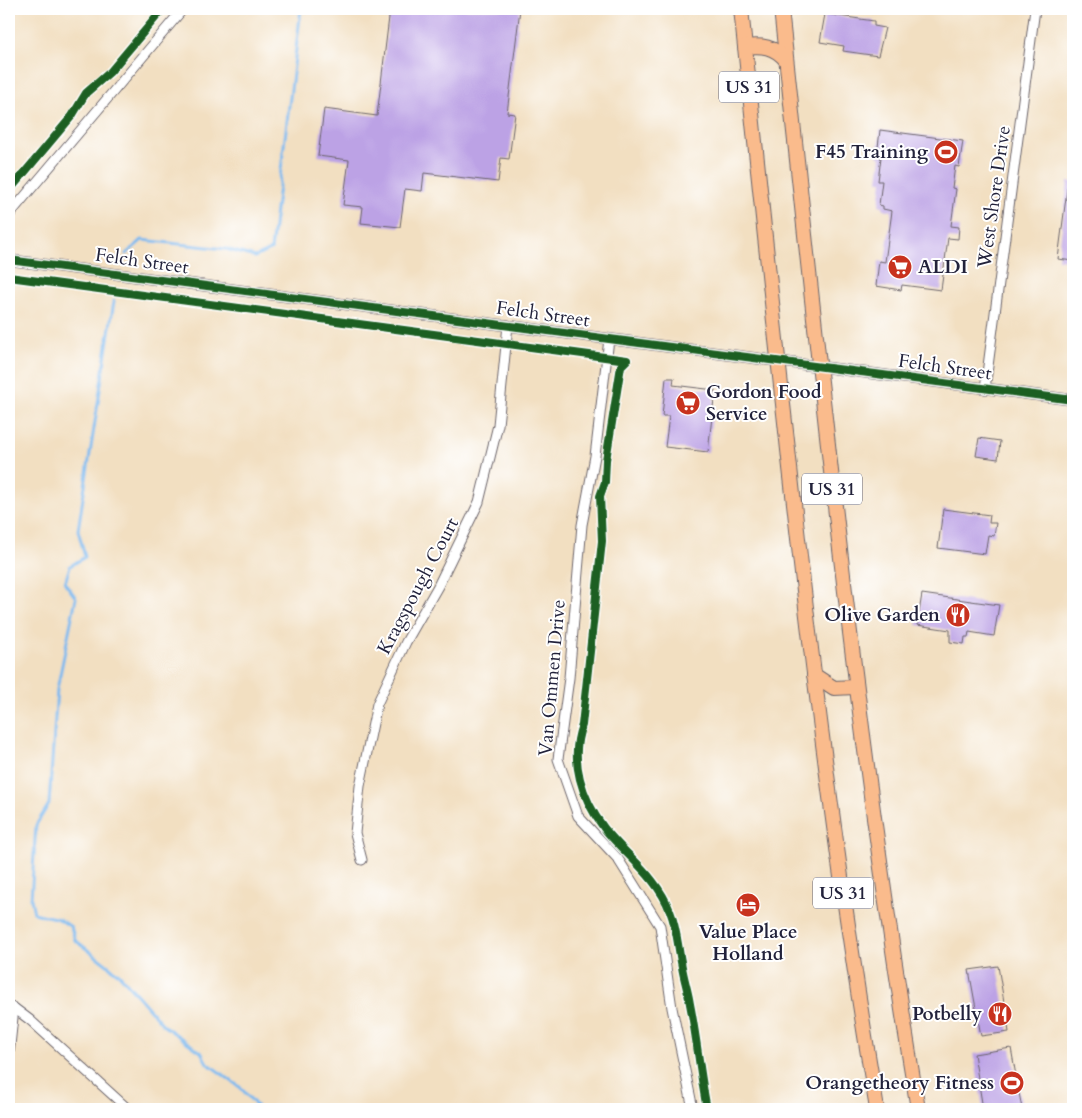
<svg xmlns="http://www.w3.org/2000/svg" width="1082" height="1118" font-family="Cardo,serif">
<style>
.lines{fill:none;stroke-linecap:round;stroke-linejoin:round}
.stream{stroke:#7cb9ef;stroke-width:3}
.building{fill:#bca2e5}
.minor-casing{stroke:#6b646a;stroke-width:11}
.tertiary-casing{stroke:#6b646a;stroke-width:12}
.trunk-casing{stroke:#6b646a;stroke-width:16}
.minor{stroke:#fff;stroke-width:9}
.tertiary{stroke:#fff;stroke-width:10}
.trunk{stroke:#fabb8c;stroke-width:14}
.cycleway-casing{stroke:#fff;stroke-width:11}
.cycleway{stroke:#1b5e20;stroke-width:8}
.labels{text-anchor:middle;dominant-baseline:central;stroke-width:4;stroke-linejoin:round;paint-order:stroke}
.shield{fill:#fff;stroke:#646476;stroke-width:1}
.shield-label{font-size:18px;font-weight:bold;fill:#22223b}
.poi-label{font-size:19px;font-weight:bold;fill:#22223b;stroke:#fff;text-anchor:end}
.street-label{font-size:19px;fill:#22223b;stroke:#fff}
</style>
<rect width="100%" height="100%" fill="#fff"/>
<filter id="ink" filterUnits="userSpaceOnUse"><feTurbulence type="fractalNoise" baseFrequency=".02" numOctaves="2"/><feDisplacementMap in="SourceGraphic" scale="10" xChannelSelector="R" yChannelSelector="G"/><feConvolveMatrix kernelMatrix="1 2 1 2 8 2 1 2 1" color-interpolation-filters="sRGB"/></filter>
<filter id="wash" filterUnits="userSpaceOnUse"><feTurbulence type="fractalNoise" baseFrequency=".0096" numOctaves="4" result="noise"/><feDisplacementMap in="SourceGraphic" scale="20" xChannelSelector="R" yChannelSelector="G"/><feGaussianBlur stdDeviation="1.12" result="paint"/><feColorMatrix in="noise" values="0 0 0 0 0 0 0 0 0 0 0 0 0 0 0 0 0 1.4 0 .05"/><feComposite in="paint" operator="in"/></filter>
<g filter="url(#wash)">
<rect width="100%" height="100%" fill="#f2dfc1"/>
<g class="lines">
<g class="stream">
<path d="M 126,254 L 142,240 L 226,249 L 255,257 L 271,250 L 301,9"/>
<path d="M 114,301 L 78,530 L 85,557 L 70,566 L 65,583 L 76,598 L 57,689 L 49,804 L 36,825 L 31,899 L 34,913 L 59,919 L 71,927 L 75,940 L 119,974 L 164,1026 L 201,1052 L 207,1063 L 241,1088 L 259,1109"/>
</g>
</g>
<g id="blocks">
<g class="building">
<path d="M 390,9 L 520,9 L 507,113 L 515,114 L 509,159 L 501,158 L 498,182 L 424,173 L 422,191 L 405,189 L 400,227 L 361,223 L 363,207 L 343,205 L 349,160 L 318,156 L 324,109 L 377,116 Z"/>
<path d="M 825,14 L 874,21 L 874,26 L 885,28 L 878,56 L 843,51 L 844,46 L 820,42 Z"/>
<path d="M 880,130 L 963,141 L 959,167 L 955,166 L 952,188 L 956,189 L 951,226 L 959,227 L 958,239 L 948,238 L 941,290 L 902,285 L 901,290 L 876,286 L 879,261 L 885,262 L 892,211 L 883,209 L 883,206 L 879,205 L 882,181 L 878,181 L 881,157 L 877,156 Z"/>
<path d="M 1068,182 L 1073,182 L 1073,261 L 1058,259 Z"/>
<path d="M 666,378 L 674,378 L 673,385 L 715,390 L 708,452 L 665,447 L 669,416 L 662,416 Z"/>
<path d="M 979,438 L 1000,441 L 998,459 L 976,456 Z"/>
<path d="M 943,509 L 990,515 L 989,523 L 996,523 L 994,536 L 988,535 L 985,554 L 938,548 Z"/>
<path d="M 922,594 L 999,605 L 994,636 L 969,632 L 968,637 L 965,637 L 964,644 L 950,642 L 950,630 L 917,625 Z"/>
<path d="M 998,966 L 1009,1032 L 981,1036 L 969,970 Z"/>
<path d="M 1011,1048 L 1022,1109 L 983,1109 L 974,1054 Z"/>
</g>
</g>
</g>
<g filter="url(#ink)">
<use href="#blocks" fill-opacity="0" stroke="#6b646a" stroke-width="1"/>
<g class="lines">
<defs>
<g id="minor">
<path d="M 9,215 L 183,9"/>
<path d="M 609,339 L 595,456 L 582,525 L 569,678 L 558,759 L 578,816 L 618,859 L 660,926 L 672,1008 L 693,1109"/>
<path d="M 985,389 L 1035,9"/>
<path d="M 362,860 L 355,833 L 360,786 L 377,704 L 406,642 L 438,586 L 479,502 L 498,425 L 508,325"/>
<path d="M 9,1007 L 14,1008 L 30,1020 L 128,1109"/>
<path d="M 9,1055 L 14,1008"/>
</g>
<path id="tertiary" d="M 9,260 L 1073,400"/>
<g id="trunk">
<path d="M 741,9 C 780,376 815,744 877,1109"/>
<path d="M 781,9 C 820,377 857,744 918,1109"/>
<path d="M 745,47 C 762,45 774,46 786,60"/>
<path d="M 814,675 L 834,688 L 855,687"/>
</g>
</defs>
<use href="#minor" class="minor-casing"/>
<use href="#tertiary" class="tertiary-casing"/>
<use href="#trunk" class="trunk-casing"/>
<use href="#minor" class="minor"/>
<use href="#tertiary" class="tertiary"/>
<use href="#trunk" class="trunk"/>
<defs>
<g id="cycleway">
<path d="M 9,191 L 72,116 L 86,93 L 110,72 L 163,9"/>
<path d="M 9,260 L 1073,400"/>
<path d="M 9,277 L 627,360 L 621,366 L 606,460 L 605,482 L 600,496 L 602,541 L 582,725 C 569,760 582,799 604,828 C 626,856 657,876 670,911 C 677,928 678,948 682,967 C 684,979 688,991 690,1004 C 697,1039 700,1074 707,1109"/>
</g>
</defs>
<use href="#cycleway" class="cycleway-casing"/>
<use href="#cycleway" class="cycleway"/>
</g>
</g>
<defs>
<symbol id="stadium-disc" viewBox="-11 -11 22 22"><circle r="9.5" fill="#c8321e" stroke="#fff"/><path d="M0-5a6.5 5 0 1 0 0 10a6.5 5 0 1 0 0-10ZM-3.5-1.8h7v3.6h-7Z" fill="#fff"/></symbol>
<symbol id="supermarket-disc" viewBox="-11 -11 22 22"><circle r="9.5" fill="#c8321e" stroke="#fff"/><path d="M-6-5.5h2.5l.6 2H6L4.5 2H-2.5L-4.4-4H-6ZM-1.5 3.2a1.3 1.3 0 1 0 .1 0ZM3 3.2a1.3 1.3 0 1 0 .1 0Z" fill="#fff"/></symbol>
<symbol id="restaurant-disc" viewBox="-11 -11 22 22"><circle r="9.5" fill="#c8321e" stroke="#fff"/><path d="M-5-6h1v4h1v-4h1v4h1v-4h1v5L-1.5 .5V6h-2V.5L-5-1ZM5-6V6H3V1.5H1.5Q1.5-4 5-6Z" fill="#fff"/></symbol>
<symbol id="hotel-disc" viewBox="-11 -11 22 22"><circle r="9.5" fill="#c8321e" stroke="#fff"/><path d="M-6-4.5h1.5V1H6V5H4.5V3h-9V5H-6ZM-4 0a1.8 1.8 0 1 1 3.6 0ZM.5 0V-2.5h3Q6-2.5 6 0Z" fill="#fff"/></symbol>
</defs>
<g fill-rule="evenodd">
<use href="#stadium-disc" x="932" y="138" width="28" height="28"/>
<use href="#supermarket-disc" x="886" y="253" width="28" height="28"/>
<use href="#supermarket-disc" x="674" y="389" width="28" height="28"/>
<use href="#restaurant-disc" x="944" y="601" width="28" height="28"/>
<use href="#hotel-disc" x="734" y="891" width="28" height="28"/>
<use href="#restaurant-disc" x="986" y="1000" width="28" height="28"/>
<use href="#stadium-disc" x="998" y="1069" width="28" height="28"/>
</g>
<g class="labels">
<g class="shield">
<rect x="719" y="71.5" width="60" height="31" rx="4"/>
<rect x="802" y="473.5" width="60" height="31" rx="4"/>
<rect x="813" y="877.5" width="60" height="31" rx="4"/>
</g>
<g class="shield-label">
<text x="749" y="87">US 31</text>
<text x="832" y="489">US 31</text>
<text x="843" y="893">US 31</text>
</g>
<g class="poi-label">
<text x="928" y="152">F45 Training</text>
<text x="918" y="267" text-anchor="start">ALDI</text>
<text x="706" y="392" text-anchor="start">Gordon Food<tspan x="706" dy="22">Service</tspan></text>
<text x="940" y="615">Olive Garden</text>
<text x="748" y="932" text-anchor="middle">Value Place<tspan x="748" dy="22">Holland</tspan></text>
<text x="982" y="1014">Potbelly</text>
<text x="994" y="1083">Orangetheory Fitness</text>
</g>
<g class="street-label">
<text transform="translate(994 197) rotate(-82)">West Shore Drive</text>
<text transform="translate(142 261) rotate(8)">Felch Street</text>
<text transform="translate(543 314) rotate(8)">Felch Street</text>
<text transform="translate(945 367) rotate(8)">Felch Street</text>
<text transform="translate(418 586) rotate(-62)">Kragspough Court</text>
<text transform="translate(552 678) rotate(-85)">Van Ommen Drive</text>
</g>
</g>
<rect width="1082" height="1118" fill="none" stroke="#fff" stroke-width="30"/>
</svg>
